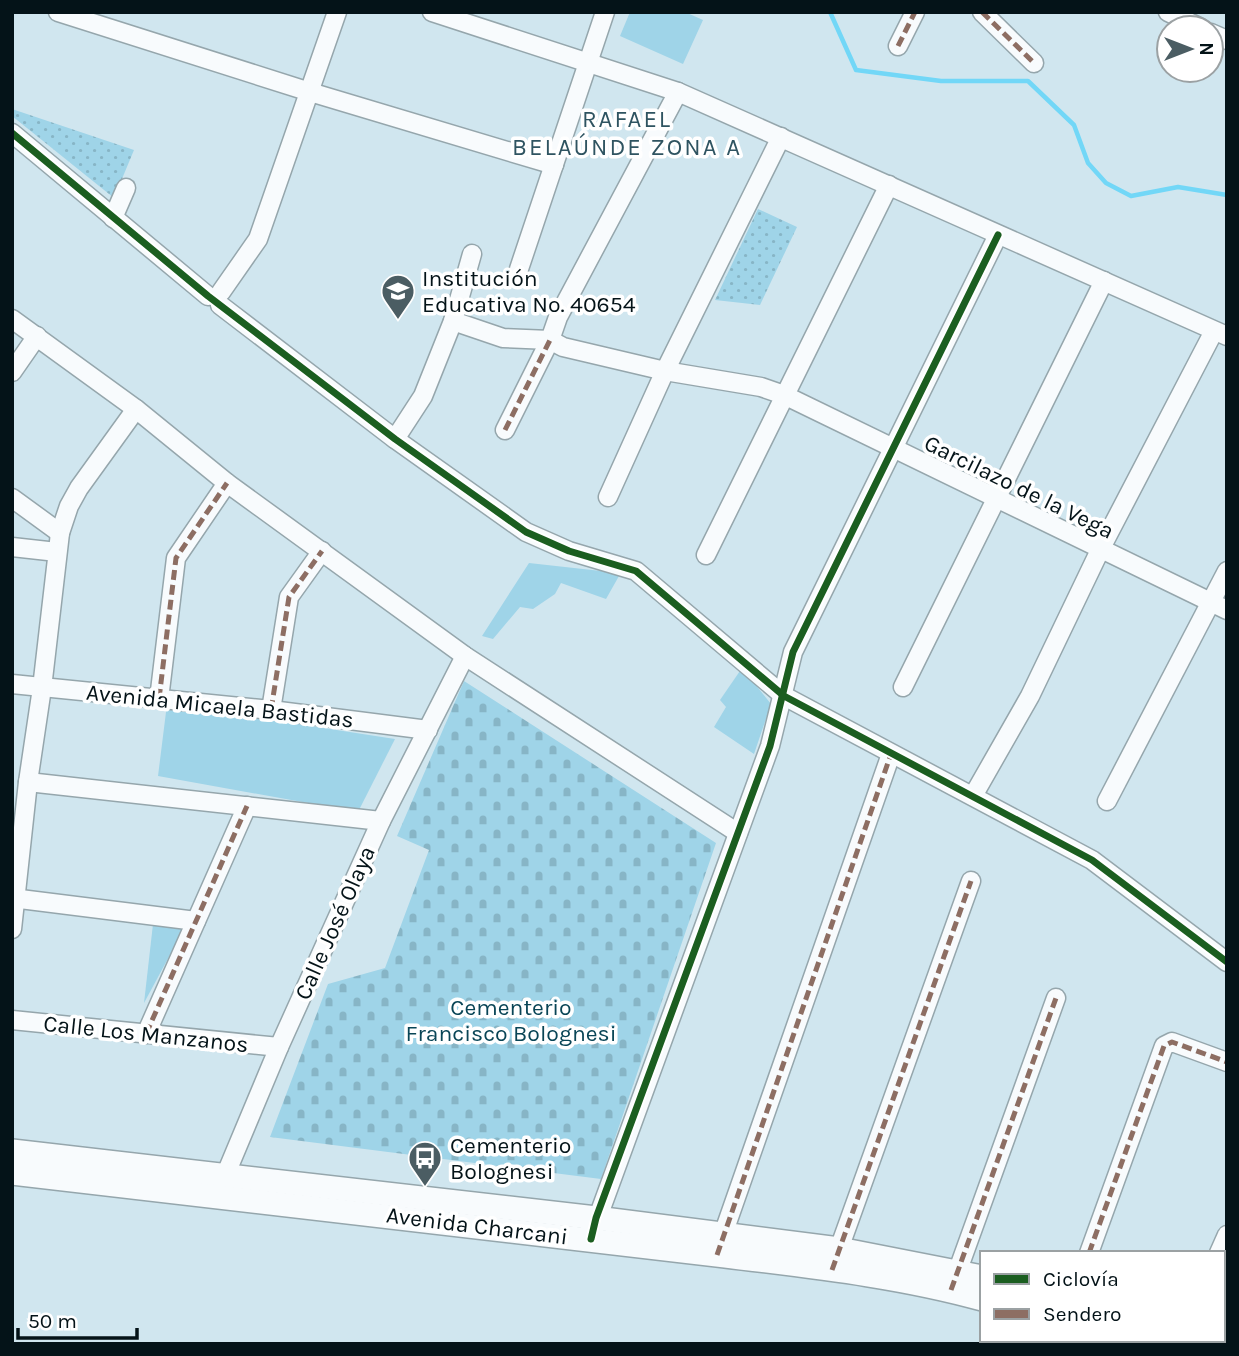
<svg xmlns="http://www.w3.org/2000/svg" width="1239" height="1356" font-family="Karla,sans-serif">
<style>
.grass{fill:url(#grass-dots)}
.cemetery{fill:url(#cemetery-stones)}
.park{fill:#9fd4e8}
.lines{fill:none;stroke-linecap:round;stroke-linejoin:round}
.stream{stroke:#72d7f7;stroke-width:4.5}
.minor-casing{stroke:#95a6ac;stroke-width:21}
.major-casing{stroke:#95a6ac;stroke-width:26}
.minor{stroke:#f8fbfd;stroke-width:18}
.major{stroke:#f8fbfd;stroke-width:23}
.quiet{stroke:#8d6e63;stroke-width:5;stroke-dasharray:10 5;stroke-linecap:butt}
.cycleway-casing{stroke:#fff;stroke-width:11}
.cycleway{stroke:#1b5e20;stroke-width:7}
.labels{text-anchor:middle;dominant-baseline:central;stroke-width:7;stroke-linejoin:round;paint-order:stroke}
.poi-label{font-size:23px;fill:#041318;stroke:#fff;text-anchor:start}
.street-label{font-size:23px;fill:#041318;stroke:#fff}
.park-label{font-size:23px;fill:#094556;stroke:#fff}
.neighbourhood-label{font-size:24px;letter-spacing:2px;fill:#2f5461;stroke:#fff}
</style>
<defs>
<pattern id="grass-dots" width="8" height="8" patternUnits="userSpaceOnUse" patternTransform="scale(1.75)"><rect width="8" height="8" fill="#9fd4e8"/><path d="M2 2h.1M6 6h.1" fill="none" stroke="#87b5c6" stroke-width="1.8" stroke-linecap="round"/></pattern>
<pattern id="cemetery-stones" width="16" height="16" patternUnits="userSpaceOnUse" patternTransform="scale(1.75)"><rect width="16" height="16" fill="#9fd4e8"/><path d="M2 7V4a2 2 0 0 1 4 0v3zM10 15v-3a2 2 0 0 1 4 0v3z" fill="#87b5c6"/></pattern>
</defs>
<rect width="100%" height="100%" fill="#d0e6ef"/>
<g class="grass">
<path d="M 12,109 L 134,150 L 114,198 L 12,116 Z"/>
<path d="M 758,209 L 797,227 L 760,305 L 715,300 Z"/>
</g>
<path class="cemetery" d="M 464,681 L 716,843 L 601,1179 L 270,1137 L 328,984 L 385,968 L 429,850 L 397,836 Z"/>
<g class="park">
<path d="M 630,12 L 685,12 L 703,20 L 683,64 L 620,36 Z"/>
<path d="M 529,563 L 601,571 L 619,576 L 606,599 L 561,583 L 555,594 L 533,609 L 520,607 L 493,639 L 482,636 Z"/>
<path d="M 742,668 L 771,704 L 754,754 L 714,727 L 726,707 L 720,700 Z"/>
<path d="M 167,704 L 395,739 L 358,812 L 158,776 Z"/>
<path d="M 153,924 L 185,927 L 144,1003 Z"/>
</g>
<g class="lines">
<path class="stream" d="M 830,12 L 856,70 L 941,81 L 1028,81 L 1074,125 L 1088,163 L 1106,183 L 1131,196 L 1178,187 L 1227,195"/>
<defs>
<g id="minor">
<path d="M 58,12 L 310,92 L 554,165"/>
<path d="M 432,12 L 678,92 L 1227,336"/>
<path d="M 982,12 L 1034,63"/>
<path d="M 1168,12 L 1201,28"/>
<path d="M 1211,33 L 1227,40"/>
<path d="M 898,46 L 915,12"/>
<path d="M 12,133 L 208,296"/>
<path d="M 113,218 L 126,188"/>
<path d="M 519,269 L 605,12"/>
<path d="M 221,292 L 258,239 L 337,12"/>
<path d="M 220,305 L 395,439 L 526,532 L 569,551 L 636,571 L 784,696 L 1092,860 L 1227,962"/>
<path d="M 12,319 L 136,409 L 227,483 L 465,656 L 738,833"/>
<path d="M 453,321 L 503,338 L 550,340 L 563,347 L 665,371 L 761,387 L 784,395 L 1227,610"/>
<path d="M 12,372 L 37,336"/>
<path d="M 505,430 L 550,340 L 558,317 L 678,92"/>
<path d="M 395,439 L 423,396 L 453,321 L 472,254"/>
<path d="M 608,497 L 665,371 L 781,137"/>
<path d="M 12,498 L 60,533"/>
<path d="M 12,547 L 57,552"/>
<path d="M 706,555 L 889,185"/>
<path d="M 12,684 L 271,710 L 428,730"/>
<path d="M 903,687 L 1104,281"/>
<path d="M 159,699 L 176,558 L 227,483"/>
<path d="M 271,710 L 289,597 L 322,551"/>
<path d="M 28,782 L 381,821"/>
<path d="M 973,796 L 1030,696 L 1101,548 L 1214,331"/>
<path d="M 1107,801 L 1227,571"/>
<path d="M 12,898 L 196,921"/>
<path d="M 12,929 L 28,782 L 42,688 L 60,533 L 69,506 L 79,488 L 136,409"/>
<path d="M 12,1020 L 279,1047"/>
<path d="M 146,1034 L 247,806"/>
<path d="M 223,1187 L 225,1176 L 279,1047 L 381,821 L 465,656"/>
<path d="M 594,1228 L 770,746 L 793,652 L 998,235"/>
<path d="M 720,1243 L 891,754"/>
<path d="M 1089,1253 L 1164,1046 L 1172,1042 L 1227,1062"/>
<path d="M 1219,1253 L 1227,1235"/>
<path d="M 835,1260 L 971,881"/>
<path d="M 954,1281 L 1056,998"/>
</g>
<g id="major">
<path d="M 12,1151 L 596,1218 L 839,1249 L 982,1277"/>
<path d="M 12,1173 L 717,1255 C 805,1266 896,1275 982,1299"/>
<path d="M 1128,1340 L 1140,1344"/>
<path d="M 1190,1340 L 1197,1344"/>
</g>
</defs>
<use href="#minor" class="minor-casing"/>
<use href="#major" class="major-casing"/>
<use href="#minor" class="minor"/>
<use href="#major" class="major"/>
<g class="quiet">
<path d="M 982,12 L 1034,63"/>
<path d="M 898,46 L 915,12"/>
<path d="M 505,430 L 550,340"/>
<path d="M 159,699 L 176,558 L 227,483"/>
<path d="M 271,710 L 289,597 L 322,551"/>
<path d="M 146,1034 L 247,806"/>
<path d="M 1089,1253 L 1164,1046 L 1172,1042 L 1227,1062"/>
<path d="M 717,1255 L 891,754"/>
<path d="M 832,1270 L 971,881"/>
<path d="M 951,1290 L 1056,998"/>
</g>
<defs>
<g id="cycleway">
<path d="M 12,133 L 208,296 L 395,439 L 526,532 L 569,551 L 636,571 L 784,696 L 1092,860 L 1227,962"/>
<path d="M 591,1239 L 596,1218 L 770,746 L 793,652 L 998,235"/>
</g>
</defs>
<use href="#cycleway" class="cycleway-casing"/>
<use href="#cycleway" class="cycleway"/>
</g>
<defs>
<symbol id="school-pin" viewBox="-11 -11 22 30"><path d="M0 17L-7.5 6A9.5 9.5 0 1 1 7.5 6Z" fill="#4b5d63" stroke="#fff"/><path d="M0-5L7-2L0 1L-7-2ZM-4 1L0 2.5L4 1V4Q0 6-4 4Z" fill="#fff"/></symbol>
<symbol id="bus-pin" viewBox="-11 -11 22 30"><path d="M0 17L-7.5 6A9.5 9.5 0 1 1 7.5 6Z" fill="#4b5d63" stroke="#fff"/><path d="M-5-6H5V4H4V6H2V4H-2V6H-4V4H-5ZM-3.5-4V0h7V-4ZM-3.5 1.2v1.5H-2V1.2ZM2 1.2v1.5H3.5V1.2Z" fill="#fff"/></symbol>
</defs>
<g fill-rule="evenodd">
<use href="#school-pin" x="379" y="272" width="38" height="52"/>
<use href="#bus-pin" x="406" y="1139" width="38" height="52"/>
</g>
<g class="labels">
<g class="poi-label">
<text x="422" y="278">Institución<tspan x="422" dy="26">Educativa No. 40654</tspan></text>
<text x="450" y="1145">Cementerio<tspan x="450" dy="26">Bolognesi</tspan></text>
</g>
<g class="street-label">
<text transform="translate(1019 487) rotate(26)">Garcilazo de la Vega</text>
<text transform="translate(220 706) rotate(6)">Avenida Micaela Bastidas</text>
<text transform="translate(335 923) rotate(-66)">Calle José Olaya</text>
<text transform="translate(146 1034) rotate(6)">Calle Los Manzanos</text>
<text transform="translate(477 1226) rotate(7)">Avenida Charcani</text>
</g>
<g class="park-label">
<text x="511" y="1007">Cementerio<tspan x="511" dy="26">Francisco Bolognesi</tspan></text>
</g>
<g class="neighbourhood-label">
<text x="627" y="119">RAFAEL<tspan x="627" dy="28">BELAÚNDE ZONA A</tspan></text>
</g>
</g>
<rect width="1239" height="1356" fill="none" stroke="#041318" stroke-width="28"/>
<rect x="980" y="1251" width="245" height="91" fill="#ffffff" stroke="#9ba1a3" stroke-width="2"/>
<rect x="994" y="1274" width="35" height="10" fill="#1b5e20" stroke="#9ba1a3" stroke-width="2"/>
<text x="1043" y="1286" font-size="21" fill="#041318">Ciclovía</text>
<rect x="994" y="1309" width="35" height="10" fill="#8d6e63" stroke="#9ba1a3" stroke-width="2"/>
<text x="1043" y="1321" font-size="21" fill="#041318">Sendero</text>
<g transform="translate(1190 49) rotate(90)"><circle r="33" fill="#ffffff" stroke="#9ba1a3" stroke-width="2"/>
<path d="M0-5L12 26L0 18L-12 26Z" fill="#4b5d63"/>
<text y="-10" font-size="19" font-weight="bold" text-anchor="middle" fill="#041318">N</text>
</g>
<path d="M18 1328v10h119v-10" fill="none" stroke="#041318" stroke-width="3.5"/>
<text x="28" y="1328" font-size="21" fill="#041318" stroke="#ffffff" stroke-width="5" paint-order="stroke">50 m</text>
</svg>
